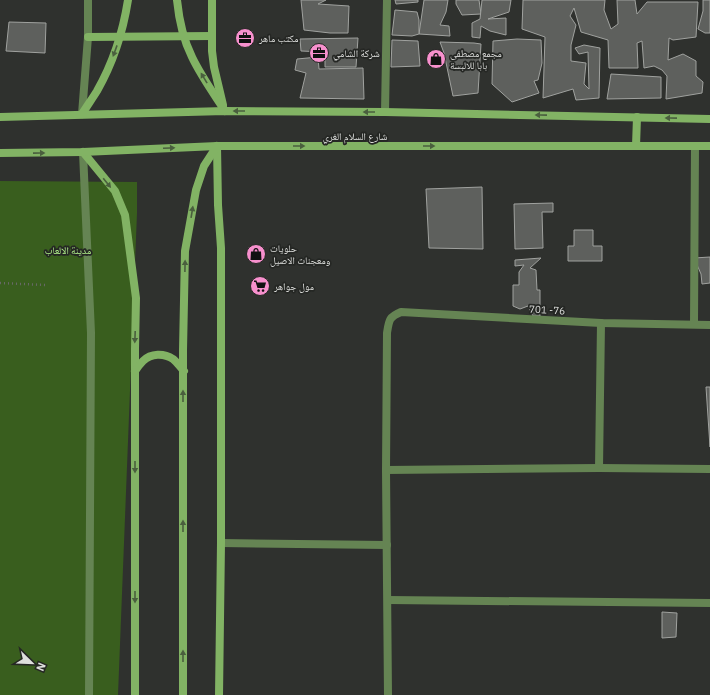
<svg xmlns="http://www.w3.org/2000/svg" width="710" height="695" font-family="'IBM Plex Sans','Noto Naskh Arabic',sans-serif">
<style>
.green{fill:#395e1e}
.building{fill:#5e605d;stroke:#a0a29f}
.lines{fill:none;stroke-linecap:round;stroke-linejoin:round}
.path{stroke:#686967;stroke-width:2.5;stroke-dasharray:1 3;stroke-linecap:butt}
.street{stroke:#658453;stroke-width:8}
.secondary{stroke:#82b364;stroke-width:8}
.oneway{fill:#4a5f3e}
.labels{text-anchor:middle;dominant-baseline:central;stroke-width:3.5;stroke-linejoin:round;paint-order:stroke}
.poi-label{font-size:10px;fill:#dedfdd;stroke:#252724;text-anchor:start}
.street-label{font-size:10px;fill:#dedfdd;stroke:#252724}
.park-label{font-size:10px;fill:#b2f18b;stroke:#252724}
</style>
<rect width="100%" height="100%" fill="#2f312e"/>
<path class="green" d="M 0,181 L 137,182 L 137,213 L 118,695 L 0,695 Z"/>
<g class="building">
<path d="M 301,0 L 326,0 L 318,4 L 349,6 L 348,33 L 330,33 L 304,30 Z"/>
<path d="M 395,0 L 418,0 L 418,2 L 396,4 Z"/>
<path d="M 424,0 L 448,0 L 446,12 L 440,25 L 449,26 L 450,36 L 419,34 Z"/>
<path d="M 456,0 L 479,0 L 481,14 L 462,15 L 456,4 Z"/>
<path d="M 482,0 L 511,0 L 509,12 L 488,19 L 506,18 L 506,35 L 490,31 L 481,26 L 480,38 L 472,37 L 472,23 L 480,19 Z"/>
<path d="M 523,0 L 605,0 L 604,10 L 611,29 L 618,24 L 617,0 L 635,0 L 637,14 L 647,2 L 698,2 L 696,37 L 673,40 L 669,38 L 668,60 L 683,54 L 696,61 L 696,76 L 703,82 L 702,93 L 666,99 L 667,76 L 662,70 L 654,66 L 644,68 L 642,41 L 637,43 L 638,68 L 609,68 L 608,40 L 581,32 L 574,8 L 570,16 L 576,25 L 571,45 L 571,61 L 586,63 L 584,84 L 589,89 L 588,52 L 579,54 L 575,48 L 584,45 L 600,48 L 599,98 L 576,100 L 573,89 L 543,98 L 545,37 L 522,29 Z"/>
<path d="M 703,0 L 710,0 L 710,33 L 705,33 L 698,29 L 703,11 Z"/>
<path d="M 395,10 L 417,12 L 419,20 L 419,34 L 412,36 L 392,35 Z"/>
<path d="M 9,22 L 46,23 L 45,53 L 6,51 Z"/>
<path d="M 358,38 L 356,67 L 325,67 L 325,52 L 301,51 L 300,39 Z"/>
<path d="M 517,39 L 541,40 L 542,63 L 538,80 L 534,81 L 539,93 L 512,102 L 492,84 L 493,41 Z"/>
<path d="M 392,40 L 418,41 L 420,66 L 391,67 Z"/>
<path d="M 440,42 L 474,43 L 481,44 L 478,93 L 453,96 L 444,53 Z"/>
<path d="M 318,57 L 319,69 L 363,68 L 364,99 L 300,98 L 306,73 L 295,70 L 297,59 Z"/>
<path d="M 611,74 L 661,77 L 661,98 L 607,99 Z"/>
<path d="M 482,187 L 483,249 L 429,248 L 426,189 Z"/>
<path d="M 553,203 L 553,212 L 542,212 L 543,248 L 515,249 L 514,204 Z"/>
<path d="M 574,230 L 593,230 L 593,246 L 602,246 L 602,261 L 568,261 L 568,246 L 574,246 Z"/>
<path d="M 710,257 L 710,283 L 702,284 L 701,274 L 694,258 Z"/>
<path d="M 541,258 L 530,268 L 536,270 L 537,290 L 540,290 L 540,316 L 533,316 L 528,306 L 520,309 L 513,306 L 513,285 L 519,285 L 519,272 L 524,265 L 515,266 L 515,260 Z"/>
<path d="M 706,387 L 710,387 L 710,447 Z"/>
<path d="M 662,612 L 677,613 L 676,637 L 662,638 Z"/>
</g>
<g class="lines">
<path class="path" d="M 0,283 L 45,285"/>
<g class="street">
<path d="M 385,112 L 387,0"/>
<path d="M 82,114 L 88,37 L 88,0"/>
<path d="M 83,152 L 91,333 L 89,695"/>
<path d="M 694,324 L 695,146"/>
<path d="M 599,468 L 601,323"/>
<path d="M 386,470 L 599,468 L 710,469"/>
<path d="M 221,543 L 387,545"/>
<path d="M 388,600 L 710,603"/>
<path d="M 388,695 L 386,470 L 387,333 C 389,320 389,317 401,312 L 601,323 L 710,325"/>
</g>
<g class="secondary">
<path d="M 177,0 C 179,20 183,39 192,57 C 201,76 214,94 225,111"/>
<path d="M 212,0 L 212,51 L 214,67 L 223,105"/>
<path d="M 88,37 L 212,36"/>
<path d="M 82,114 C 87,106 92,99 97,91 C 113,63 123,32 128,0"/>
<path d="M 0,117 L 225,111 L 385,112 L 710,119"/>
<path d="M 217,146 L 218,205 L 221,248 L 221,543 L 219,695"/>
<path d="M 636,146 L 637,117"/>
<path d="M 83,152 L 115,191 L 125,215 L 136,298 L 135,349 L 135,695"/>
<path d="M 0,153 L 83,152 L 217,146 L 710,146"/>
<path d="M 135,371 C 137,368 140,364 143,361 C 151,353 164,353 173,359 C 177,362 180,367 184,371"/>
<path d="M 183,695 L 183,350 L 185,251 L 196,190 L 204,166 L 217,146"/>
</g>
</g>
<defs><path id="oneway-solid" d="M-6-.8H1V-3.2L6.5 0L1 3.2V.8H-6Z"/></defs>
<g class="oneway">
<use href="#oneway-solid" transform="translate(115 51) rotate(110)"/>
<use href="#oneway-solid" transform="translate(204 78) rotate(-121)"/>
<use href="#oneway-solid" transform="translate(239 111) rotate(-180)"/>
<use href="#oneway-solid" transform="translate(369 112) rotate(-180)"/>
<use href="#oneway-solid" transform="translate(541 115) rotate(-179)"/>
<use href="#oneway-solid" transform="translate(671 118) rotate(-179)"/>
<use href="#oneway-solid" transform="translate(299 146)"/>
<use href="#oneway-solid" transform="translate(429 146)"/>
<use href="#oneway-solid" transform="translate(169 148) rotate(-3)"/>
<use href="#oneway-solid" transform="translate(39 153) rotate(-1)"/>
<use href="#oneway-solid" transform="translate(107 183) rotate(51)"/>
<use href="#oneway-solid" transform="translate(192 212) rotate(-81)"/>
<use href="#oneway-solid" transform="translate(185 266) rotate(-89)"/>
<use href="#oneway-solid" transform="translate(135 337) rotate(92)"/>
<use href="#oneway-solid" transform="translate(183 396) rotate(-90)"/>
<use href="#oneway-solid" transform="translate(135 467) rotate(90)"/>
<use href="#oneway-solid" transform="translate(183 526) rotate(-90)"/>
<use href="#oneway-solid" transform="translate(135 597) rotate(90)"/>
<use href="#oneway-solid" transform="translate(183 656) rotate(-90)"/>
</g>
<defs>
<symbol id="office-disc" viewBox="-11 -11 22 22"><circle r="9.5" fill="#f790cd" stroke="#252724"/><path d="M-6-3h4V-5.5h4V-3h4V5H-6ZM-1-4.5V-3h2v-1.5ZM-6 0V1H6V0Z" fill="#111"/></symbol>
<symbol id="shop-disc" viewBox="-11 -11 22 22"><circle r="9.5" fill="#f790cd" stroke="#252724"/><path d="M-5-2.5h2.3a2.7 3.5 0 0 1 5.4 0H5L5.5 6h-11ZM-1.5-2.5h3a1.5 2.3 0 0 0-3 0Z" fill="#111"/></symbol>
<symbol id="supermarket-disc" viewBox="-11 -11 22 22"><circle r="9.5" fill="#f790cd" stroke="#252724"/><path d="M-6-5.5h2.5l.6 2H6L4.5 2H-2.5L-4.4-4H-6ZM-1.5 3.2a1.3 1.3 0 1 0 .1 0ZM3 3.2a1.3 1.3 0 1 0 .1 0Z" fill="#111"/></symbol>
</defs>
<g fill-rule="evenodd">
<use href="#office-disc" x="234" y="27" width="22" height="22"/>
<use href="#office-disc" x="308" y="42" width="22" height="22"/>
<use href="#shop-disc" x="425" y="48" width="22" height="22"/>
<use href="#shop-disc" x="245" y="243" width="22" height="22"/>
<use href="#supermarket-disc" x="249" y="275" width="22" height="22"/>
</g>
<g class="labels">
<g class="poi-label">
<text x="259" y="38">مكتب ماهر</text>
<text x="333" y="53">شركة الشامي</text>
<text x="450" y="53">مجمع مصطفى<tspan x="450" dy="12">بابا للالبسة</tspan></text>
<text x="270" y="248">حلويات<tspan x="270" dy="12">ومعجنات الاصيل</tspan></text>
<text x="274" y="286">مول جواهر</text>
</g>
<g class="street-label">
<text x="355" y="136">شارع السلام الغري</text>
<text transform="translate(547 310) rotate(3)">701 -76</text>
</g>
<g class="park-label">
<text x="68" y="250">مدينة الالعاب</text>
</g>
</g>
<g transform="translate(32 663) rotate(113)" stroke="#252724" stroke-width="3" paint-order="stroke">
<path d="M0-3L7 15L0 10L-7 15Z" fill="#dedfdd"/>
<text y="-6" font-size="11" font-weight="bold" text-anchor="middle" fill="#dedfdd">N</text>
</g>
</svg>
